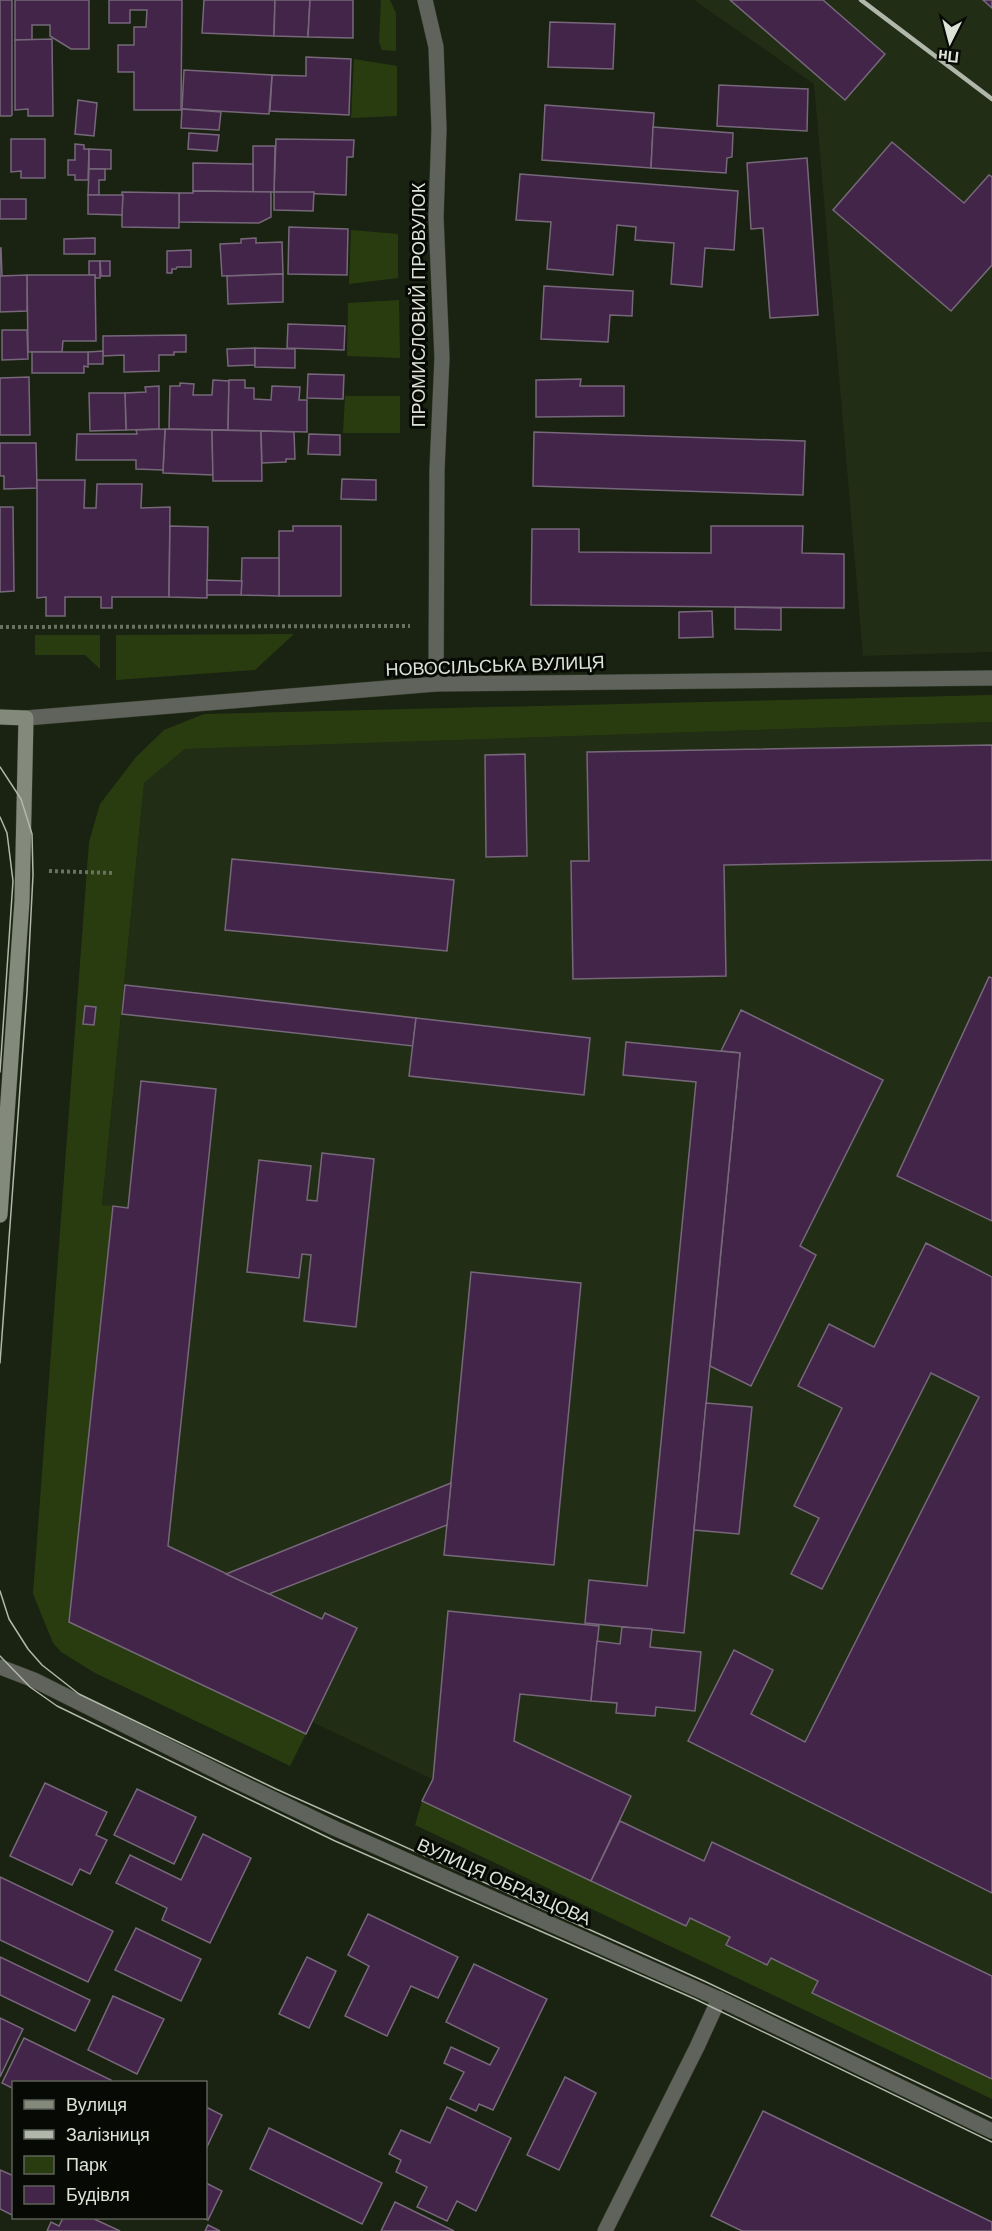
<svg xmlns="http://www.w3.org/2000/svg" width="992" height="2231" font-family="Helvetica,sans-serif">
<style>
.built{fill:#222d15}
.green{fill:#293c10}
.building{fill:#432549;stroke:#76687a;stroke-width:1.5}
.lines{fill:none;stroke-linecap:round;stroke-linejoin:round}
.street-casing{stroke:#353d2d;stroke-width:16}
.secondary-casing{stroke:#353d2d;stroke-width:16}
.path{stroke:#697162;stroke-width:4;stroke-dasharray:3 3;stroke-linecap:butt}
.street{stroke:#5f635b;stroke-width:15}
.secondary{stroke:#838a7c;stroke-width:15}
.tram{stroke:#b1b8ab;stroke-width:1.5}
.rail{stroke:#b1b8ab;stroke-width:4.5}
.labels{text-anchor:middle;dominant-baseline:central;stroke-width:6;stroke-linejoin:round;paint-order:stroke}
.street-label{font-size:18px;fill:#dde3d7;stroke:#070a04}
</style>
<rect width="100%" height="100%" fill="#1a2211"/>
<g class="built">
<path d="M 694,0 L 992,0 L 992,652 L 863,656 L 814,84 Z"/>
<path d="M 992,722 L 992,2079 L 812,1993 L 817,1981 L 770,1959 L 767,1965 L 726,1945 L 729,1936 L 690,1918 L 686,1926 L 422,1801 L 432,1779 L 312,1722 L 306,1734 L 69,1622 L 113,1207 L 102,1206 L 144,783 L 185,749 Z"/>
</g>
<g class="green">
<path d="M 381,0 L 390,0 L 396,13 L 396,51 L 382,50 L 379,42 Z"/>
<path d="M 354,59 L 397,66 L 397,116 L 351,118 Z"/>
<path d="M 351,230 L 398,234 L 398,278 L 349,284 Z"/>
<path d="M 399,300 L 400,358 L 347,356 L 348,303 Z"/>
<path d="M 345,396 L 400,396 L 400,433 L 343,433 Z"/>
<path d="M 294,634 L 255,670 L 116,680 L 116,635 Z"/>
<path d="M 35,635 L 100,635 L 100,669 L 85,655 L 35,655 Z"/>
<path d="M 992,695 L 992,722 L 185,749 L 144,783 L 102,1205 L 113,1206 L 69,1621 L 306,1734 L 290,1766 L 95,1673 L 61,1652 L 53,1643 L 33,1594 L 89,842 L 100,804 L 136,757 L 164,730 L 204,714 Z"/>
<path d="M 422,1801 L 686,1926 L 690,1918 L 730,1937 L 726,1945 L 767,1965 L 771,1958 L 818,1981 L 812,1993 L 992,2079 L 992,2099 L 415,1825 Z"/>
</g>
<g class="building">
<path d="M 0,0 L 12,0 L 12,115 L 11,116 L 0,116 Z"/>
<path d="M 15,0 L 89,0 L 89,49 L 71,49 L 50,36 L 50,25 L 32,25 L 32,40 L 15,40 Z"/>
<path d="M 109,0 L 182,0 L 181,110 L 134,110 L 134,72 L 118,72 L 118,45 L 134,45 L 134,27 L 146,27 L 147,10 L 130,10 L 130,23 L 109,23 Z"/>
<path d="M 204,0 L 275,0 L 274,36 L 202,33 Z"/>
<path d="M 275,0 L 310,0 L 308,37 L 274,36 Z"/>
<path d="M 310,0 L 353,0 L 353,38 L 308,37 Z"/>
<path d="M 730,0 L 823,0 L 885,54 L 845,100 Z"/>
<path d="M 983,0 L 992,0 L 992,8 Z"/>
<path d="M 550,22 L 615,24 L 613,69 L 548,67 Z"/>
<path d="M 52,39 L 53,116 L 28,116 L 28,109 L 15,110 L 15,40 Z"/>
<path d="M 306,57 L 351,59 L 349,115 L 270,111 L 272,75 L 306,76 Z"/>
<path d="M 184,70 L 272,75 L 269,114 L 182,109 Z"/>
<path d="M 719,85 L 808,89 L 807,131 L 717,126 Z"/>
<path d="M 78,100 L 97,103 L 94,136 L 75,134 Z"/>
<path d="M 545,105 L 654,113 L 651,168 L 542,160 Z"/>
<path d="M 182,109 L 221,112 L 219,130 L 181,128 Z"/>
<path d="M 653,127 L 733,133 L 732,157 L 727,158 L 726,173 L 651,168 Z"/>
<path d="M 189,133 L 219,135 L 217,151 L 188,149 Z"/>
<path d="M 11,139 L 45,139 L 45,178 L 21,178 L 21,171 L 11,172 Z"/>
<path d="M 276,139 L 354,140 L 353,157 L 347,157 L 346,195 L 274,192 Z"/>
<path d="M 892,142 L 964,203 L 989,175 L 992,177 L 992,265 L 951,311 L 833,210 Z"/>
<path d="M 75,144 L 84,145 L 84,149 L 89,149 L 88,180 L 75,180 L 75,175 L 68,175 L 68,160 L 75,160 Z"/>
<path d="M 253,146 L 275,146 L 274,192 L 253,192 Z"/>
<path d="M 89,149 L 111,150 L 111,169 L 89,169 Z"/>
<path d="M 807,158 L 818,315 L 770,318 L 763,228 L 751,229 L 747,163 Z"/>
<path d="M 193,163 L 253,164 L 253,192 L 193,191 Z"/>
<path d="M 89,169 L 105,169 L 105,180 L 99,180 L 99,195 L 88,195 Z"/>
<path d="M 520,174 L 738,191 L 734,250 L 705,248 L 702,287 L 671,284 L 674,243 L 635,240 L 636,227 L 617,225 L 613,275 L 547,269 L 551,222 L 516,220 Z"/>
<path d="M 193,191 L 271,192 L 271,217 L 259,223 L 179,222 L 179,193 L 193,193 Z"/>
<path d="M 122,192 L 179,193 L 179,228 L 122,227 Z"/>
<path d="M 274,192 L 314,192 L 313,211 L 274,210 Z"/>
<path d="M 88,195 L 123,195 L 122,215 L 88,214 Z"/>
<rect x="0" y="199" width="26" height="20"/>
<path d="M 289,227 L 348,229 L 347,275 L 288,274 Z"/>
<path d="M 95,238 L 95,254 L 64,254 L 64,239 Z"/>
<path d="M 256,238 L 256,243 L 282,242 L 283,274 L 222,276 L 220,244 L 241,243 L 241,239 Z"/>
<path d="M 0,248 L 1,248 L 2,276 L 0,276 Z"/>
<path d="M 191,250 L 191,267 L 177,267 L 176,269 L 172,269 L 172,273 L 167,273 L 167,251 Z"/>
<path d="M 89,261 L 100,261 L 100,278 L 95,278 L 95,275 L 89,275 Z"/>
<path d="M 100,261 L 110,261 L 110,276 L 101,276 Z"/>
<path d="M 283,274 L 283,302 L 228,304 L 227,276 Z"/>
<path d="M 27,275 L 95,275 L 96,341 L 63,341 L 62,352 L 28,352 Z"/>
<path d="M 27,275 L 27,311 L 0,312 L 0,276 Z"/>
<path d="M 544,286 L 633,291 L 632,316 L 610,315 L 608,342 L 541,339 Z"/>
<path d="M 288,324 L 345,326 L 344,350 L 287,348 Z"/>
<path d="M 2,330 L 27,330 L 28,359 L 2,360 Z"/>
<path d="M 186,335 L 186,352 L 174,352 L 174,355 L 159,355 L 159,371 L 124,372 L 124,355 L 103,356 L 103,336 Z"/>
<path d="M 255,348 L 255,365 L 228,366 L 227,349 Z"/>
<path d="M 255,348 L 295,349 L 295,368 L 255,367 Z"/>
<path d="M 103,351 L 103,364 L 88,364 L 88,352 Z"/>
<path d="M 32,352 L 88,352 L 88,367 L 84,366 L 84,373 L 32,373 Z"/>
<path d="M 308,374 L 344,375 L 343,399 L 307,398 Z"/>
<path d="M 29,377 L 30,435 L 0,435 L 0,378 Z"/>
<path d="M 581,379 L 580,386 L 624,386 L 624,416 L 536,417 L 536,380 Z"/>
<path d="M 213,380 L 229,381 L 228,430 L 169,429 L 170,386 L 180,386 L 180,383 L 194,384 L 193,395 L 212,395 Z"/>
<path d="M 229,380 L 245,380 L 245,388 L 254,388 L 254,399 L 271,400 L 272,386 L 300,387 L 299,400 L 307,400 L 307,432 L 228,430 Z"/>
<path d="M 159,386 L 159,429 L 126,430 L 125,393 L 146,392 L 145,387 Z"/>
<path d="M 89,393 L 125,393 L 126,430 L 90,431 Z"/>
<path d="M 165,429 L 212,430 L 213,475 L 163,473 Z"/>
<path d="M 165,429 L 163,470 L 136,469 L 136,460 L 76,460 L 77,434 L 137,434 L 136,430 Z"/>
<path d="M 212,430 L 261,431 L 262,481 L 213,481 Z"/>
<path d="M 261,431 L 294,432 L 295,459 L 286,459 L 286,462 L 262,463 Z"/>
<path d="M 534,432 L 805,441 L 803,495 L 533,486 Z"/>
<path d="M 309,434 L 340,435 L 340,455 L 308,454 Z"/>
<path d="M 0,443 L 36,443 L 37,488 L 4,489 L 4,476 L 0,476 Z"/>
<path d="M 342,479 L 376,480 L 376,500 L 341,499 Z"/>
<path d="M 37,480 L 85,480 L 84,508 L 96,508 L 97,484 L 142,484 L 141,508 L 170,507 L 169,597 L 112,597 L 112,608 L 101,608 L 101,597 L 65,597 L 65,616 L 46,616 L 46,597 L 37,598 Z"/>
<path d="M 0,507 L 13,507 L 14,591 L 0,592 Z"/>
<path d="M 170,526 L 208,527 L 207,598 L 169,597 Z"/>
<path d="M 293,526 L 341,526 L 341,596 L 279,596 L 279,531 L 293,531 Z"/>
<path d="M 711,526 L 803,526 L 802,553 L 844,554 L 844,608 L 531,605 L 532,529 L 579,529 L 579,552 L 711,553 Z"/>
<path d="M 242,558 L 279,558 L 279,596 L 241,595 Z"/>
<path d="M 207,580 L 242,581 L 241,595 L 207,595 Z"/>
<path d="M 735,607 L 781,608 L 781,630 L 735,629 Z"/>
<path d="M 712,611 L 713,637 L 679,638 L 679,612 Z"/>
<path d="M 992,745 L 992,860 L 724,865 L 726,976 L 573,979 L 571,861 L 589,861 L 587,752 Z"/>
<path d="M 525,754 L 527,856 L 486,857 L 485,755 Z"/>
<path d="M 232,859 L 454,880 L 447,951 L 225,930 Z"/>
<path d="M 989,977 L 992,978 L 992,1221 L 897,1176 Z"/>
<path d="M 125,985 L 416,1018 L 413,1046 L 122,1014 Z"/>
<path d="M 85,1006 L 96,1007 L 94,1025 L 83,1024 Z"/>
<path d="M 741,1010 L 883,1080 L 800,1246 L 816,1255 L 751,1386 L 710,1366 L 740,1053 L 721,1051 Z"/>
<path d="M 416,1018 L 590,1038 L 584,1095 L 409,1076 Z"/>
<path d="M 626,1042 L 740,1053 L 684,1633 L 585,1623 L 589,1580 L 647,1586 L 696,1082 L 623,1075 Z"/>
<path d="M 141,1081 L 216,1089 L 168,1546 L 322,1619 L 325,1613 L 357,1628 L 306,1734 L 69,1622 L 113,1206 L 128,1208 Z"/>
<path d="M 322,1153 L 374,1159 L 356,1327 L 304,1321 L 311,1255 L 302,1254 L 299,1278 L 247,1272 L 259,1160 L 311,1166 L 307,1200 L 317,1201 Z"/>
<path d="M 926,1243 L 992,1277 L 992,1893 L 688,1741 L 734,1650 L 773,1670 L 751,1714 L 805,1742 L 979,1397 L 931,1373 L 822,1589 L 791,1574 L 819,1518 L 794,1506 L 842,1408 L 798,1386 L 829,1324 L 874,1347 Z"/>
<path d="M 471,1272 L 581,1283 L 554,1565 L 444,1555 Z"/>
<path d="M 706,1403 L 752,1407 L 739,1534 L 694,1530 Z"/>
<path d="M 451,1483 L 447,1525 L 269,1594 L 226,1574 Z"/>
<path d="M 448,1611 L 599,1626 L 591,1701 L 520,1694 L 514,1741 L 631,1796 L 591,1881 L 422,1801 L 433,1779 Z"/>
<path d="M 622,1627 L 652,1629 L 650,1647 L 701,1652 L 695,1711 L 656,1707 L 655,1716 L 616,1713 L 617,1703 L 591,1701 L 597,1641 L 620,1644 Z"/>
<path d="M 45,1783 L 107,1812 L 96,1835 L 107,1840 L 90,1874 L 80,1869 L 72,1885 L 10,1856 Z"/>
<path d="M 137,1789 L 196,1817 L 174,1864 L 114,1835 Z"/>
<path d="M 620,1821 L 704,1861 L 712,1842 L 992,1976 L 992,2079 L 812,1993 L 818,1981 L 771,1958 L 767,1965 L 726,1945 L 730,1937 L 690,1918 L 686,1926 L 591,1881 Z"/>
<path d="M 203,1834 L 251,1858 L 210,1943 L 162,1920 L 167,1908 L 116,1883 L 130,1855 L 181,1880 Z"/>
<path d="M 0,1877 L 113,1931 L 88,1982 L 0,1940 Z"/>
<path d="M 368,1914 L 458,1957 L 438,1998 L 411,1986 L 387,2036 L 345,2016 L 369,1966 L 348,1955 Z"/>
<path d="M 136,1928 L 201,1959 L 181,2001 L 115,1970 Z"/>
<path d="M 0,1957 L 90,2000 L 75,2031 L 0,1995 Z"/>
<path d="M 307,1957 L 336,1971 L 309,2028 L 279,2014 Z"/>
<path d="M 474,1964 L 547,1999 L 493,2110 L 479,2104 L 476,2111 L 450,2099 L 464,2072 L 444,2063 L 451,2047 L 490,2065 L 499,2048 L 446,2022 Z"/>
<path d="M 113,1996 L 164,2019 L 137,2074 L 88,2050 Z"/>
<path d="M 0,2018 L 23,2029 L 0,2077 Z"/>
<path d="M 24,2038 L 111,2080 L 110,2082 L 14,2082 L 14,2089 L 2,2083 Z"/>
<path d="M 565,2077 L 596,2093 L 559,2170 L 527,2155 Z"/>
<path d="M 206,2107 L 222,2115 L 206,2149 Z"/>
<path d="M 447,2107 L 511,2138 L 476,2211 L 457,2201 L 447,2221 L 417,2207 L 427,2187 L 396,2172 L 401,2160 L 389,2154 L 401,2130 L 430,2143 Z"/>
<path d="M 763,2111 L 992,2222 L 992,2231 L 742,2231 L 711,2216 Z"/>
<path d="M 269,2128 L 382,2183 L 362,2224 L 250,2169 Z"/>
<path d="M 0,2170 L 14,2176 L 14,2216 L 0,2209 Z"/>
<path d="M 206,2183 L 222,2191 L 208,2220 L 202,2218 L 206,2218 Z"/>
<path d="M 395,2202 L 454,2231 L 381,2231 Z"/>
<path d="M 63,2218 L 92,2218 L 120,2231 L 47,2231 L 51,2222 L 59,2226 Z"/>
<path d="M 208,2225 L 220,2231 L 205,2231 Z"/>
</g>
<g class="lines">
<defs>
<g id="street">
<path d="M 425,0 L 436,47 L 439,129 L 436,217 L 442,358 L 437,470 L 436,684"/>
<path d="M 26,718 L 436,684 L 992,678"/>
<path d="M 0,1667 L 34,1680 L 232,1779 L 334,1828 L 719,1999 L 992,2131"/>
<path d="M 605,2231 L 697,2047 L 719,1999"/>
</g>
<path id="secondary" d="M 0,717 L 26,718 L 22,901 L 0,1215"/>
</defs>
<use href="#street" class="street-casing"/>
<use href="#secondary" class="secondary-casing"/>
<g class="path">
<path d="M 0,627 L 410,626"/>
<path d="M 49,871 L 113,873"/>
</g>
<use href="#street" class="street"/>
<use href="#secondary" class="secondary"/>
<g class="tram">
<path d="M 0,767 L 21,799 L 32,834 L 33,875 L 27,992 L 0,1363"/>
<path d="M 0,817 L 7,833 L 13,881 L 0,1072"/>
<path d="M 0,1591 L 9,1619 L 28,1649 L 42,1665 L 79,1694 L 276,1789 L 704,1981 L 992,2118"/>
<path d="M 0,1656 L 30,1687 L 57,1706 L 335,1841 L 695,1999 L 992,2142"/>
</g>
<path class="rail" d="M 861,0 L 992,99"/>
</g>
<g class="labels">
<g class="street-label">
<text transform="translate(419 305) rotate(-90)">ПРОМИСЛОВИЙ ПРОВУЛОК</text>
<text transform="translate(495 666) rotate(-2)">НОВОСІЛЬСЬКА ВУЛИЦЯ</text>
<text transform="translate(504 1882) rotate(24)">ВУЛИЦЯ ОБРАЗЦОВА</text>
</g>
</g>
<rect x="12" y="2081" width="195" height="138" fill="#070a04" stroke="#5d6158" stroke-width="1.5"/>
<rect x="24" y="2100" width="30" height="9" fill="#838a7c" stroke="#5d6158" stroke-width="1.5"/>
<text x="66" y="2111" font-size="18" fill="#dde3d7">Вулиця</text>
<rect x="24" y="2130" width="30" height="9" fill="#b1b8ab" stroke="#5d6158" stroke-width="1.5"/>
<text x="66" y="2141" font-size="18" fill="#dde3d7">Залізниця</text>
<rect x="24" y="2156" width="30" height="18" fill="#293c10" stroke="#5d6158" stroke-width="1.5"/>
<text x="66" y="2171" font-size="18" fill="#dde3d7">Парк</text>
<rect x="24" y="2186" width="30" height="18" fill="#432549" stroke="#5d6158" stroke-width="1.5"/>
<text x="66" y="2201" font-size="18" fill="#dde3d7">Будівля</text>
<g transform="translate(950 42) rotate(186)" stroke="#070a04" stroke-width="4.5" paint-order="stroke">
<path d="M0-4.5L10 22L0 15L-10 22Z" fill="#dde3d7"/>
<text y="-9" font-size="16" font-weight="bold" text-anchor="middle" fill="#dde3d7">Пн</text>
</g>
</svg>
